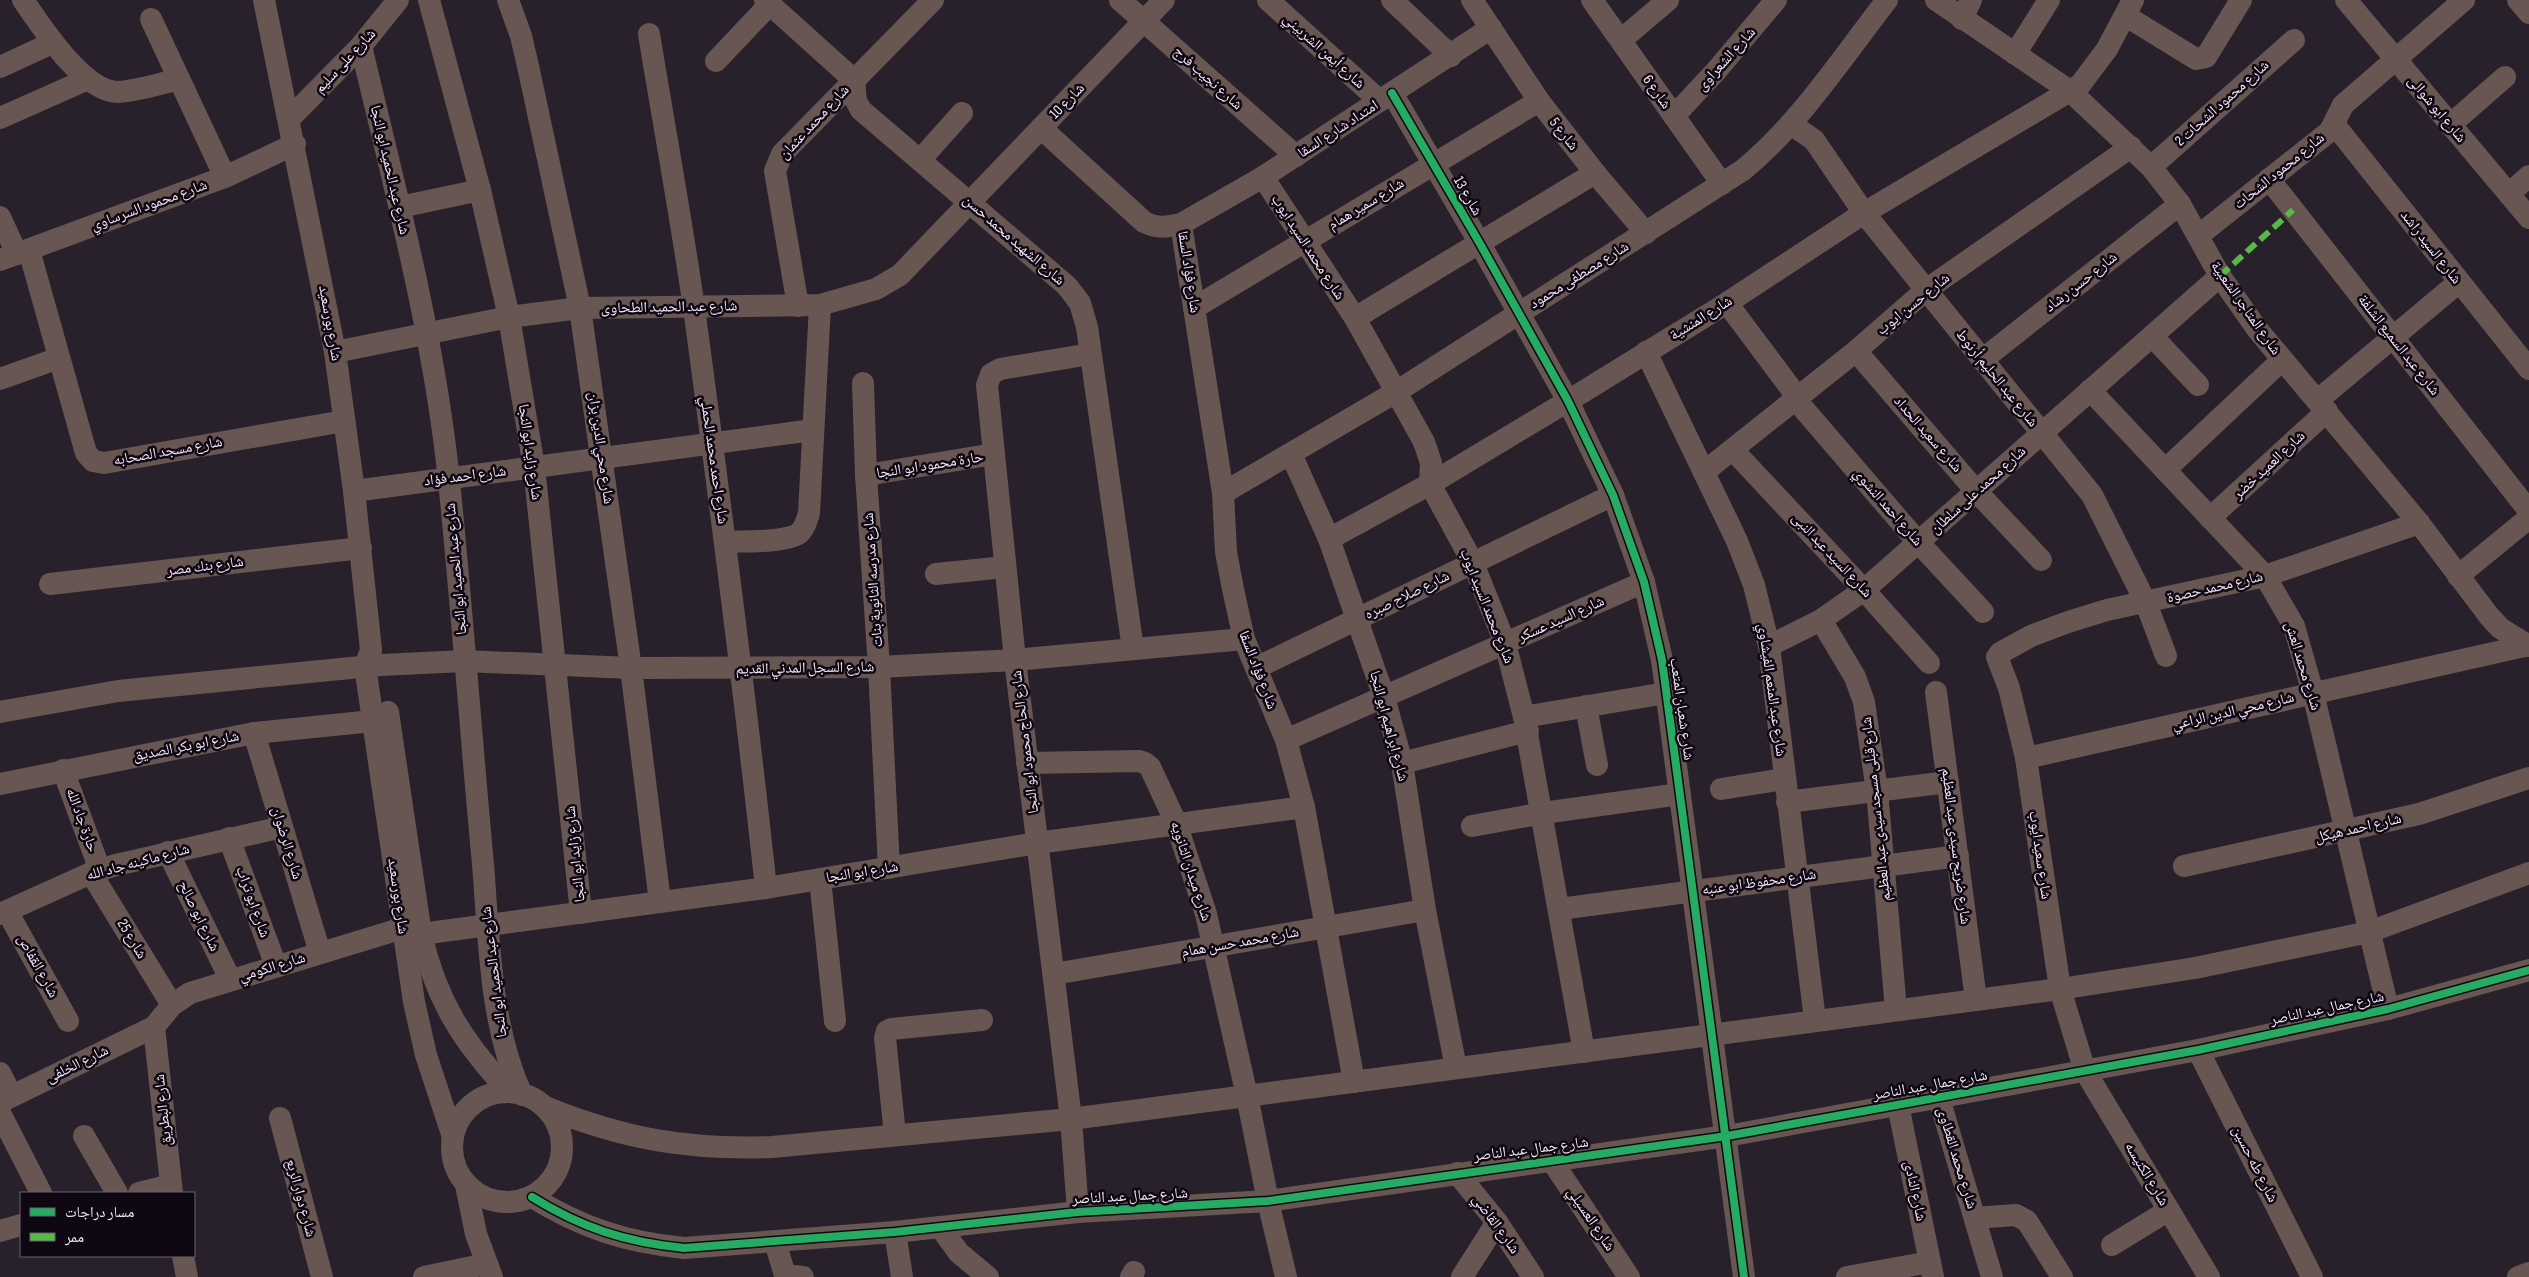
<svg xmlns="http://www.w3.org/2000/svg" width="2529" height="1277" font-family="'Sofia Sans Condensed','Noto Naskh Arabic',sans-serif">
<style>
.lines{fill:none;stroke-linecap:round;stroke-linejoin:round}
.minor{stroke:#685652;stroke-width:22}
.quiet{stroke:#58b947;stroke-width:6;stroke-dasharray:12 6;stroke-linecap:butt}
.cycleway-casing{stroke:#0f0812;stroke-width:11}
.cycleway{stroke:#26ab63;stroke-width:8}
.labels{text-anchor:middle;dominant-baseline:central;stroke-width:5;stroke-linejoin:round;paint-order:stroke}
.street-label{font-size:15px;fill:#f3e8f7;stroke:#0f0812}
</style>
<rect width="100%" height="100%" fill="#28202b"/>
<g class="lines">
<g class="minor">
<path d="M 23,0 C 41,26 83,92 118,92 C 138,91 159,84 179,79"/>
<path d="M 264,0 L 335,352 L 354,491 L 371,650 L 365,666 L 414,1002 L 426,1055 L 453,1137"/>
<path d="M 429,0 L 480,190 L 509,317 L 534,467 L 581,913"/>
<path d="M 508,0 L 521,36 L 528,66 L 580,308 L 631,668 L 660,902"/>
<path d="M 765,0 L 854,80 L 856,101 L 861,110 L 1067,286 L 1080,303 L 1087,327 L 1133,649"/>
<path d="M 1120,0 L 1296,156"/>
<path d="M 1268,0 L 1380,101"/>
<path d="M 1392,0 L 1451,56"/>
<path d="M 1472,0 L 1539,101 L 1595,173 L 1646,233"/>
<path d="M 1592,0 L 1722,184"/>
<path d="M 1936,0 L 2070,91 L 2151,167 L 2180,204 L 2220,276 L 2257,329 L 2419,523 L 2489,616 L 2500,628 L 2529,646"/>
<path d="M 2346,0 L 2529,218"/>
<path d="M 2518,0 L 2529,13"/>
<path d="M 2126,16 L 2196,59 L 2206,57 L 2241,0"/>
<path d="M 151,19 L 225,177"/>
<path d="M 1962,19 L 1971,0"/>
<path d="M 649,34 C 664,126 681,217 694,308 C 720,501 745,694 766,888"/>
<path d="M 1621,40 L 1668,0"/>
<path d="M 361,46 C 395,190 434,334 449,481 C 462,608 471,737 483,864 C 489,939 490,1026 522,1095"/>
<path d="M 2015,54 L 2049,0"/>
<path d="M 716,61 L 770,4"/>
<path d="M 0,67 L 52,43"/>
<path d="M 1392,93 L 1479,242 L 1568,401 L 1613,495 L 1644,582 L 1662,660 L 1744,1277"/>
<path d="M 1674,116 L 1716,71 L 1776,0"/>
<path d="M 0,118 L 88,79"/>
<path d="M 289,119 L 361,46 L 398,0"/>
<path d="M 1791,124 L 1814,140 L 1864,213 L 2092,495 L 2146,603 L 2166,656"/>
<path d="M 2334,124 L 2529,369"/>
<path d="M 2450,125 L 2505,77"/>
<path d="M 1041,128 L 1144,222 C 1158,229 1167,227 1181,224 L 1263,177 L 1491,28"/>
<path d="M 920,160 L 962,113"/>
<path d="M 2151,167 L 2294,40"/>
<path d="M 1263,177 L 1355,318 L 1424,442 L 1431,463 L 1430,484 L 1473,563 L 1505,643 L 1524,717 L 1584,1052"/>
<path d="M 2269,179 L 2529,511"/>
<path d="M 2509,194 L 2529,176"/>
<path d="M 400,207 L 480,190"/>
<path d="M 0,217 L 17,254"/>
<path d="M 1181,224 L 1223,493 L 1226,552 L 1233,589 L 1244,639 L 1286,740 L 1304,807 L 1354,1082"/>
<path d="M 2198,236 L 2330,131 L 2343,105 L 2464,0"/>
<path d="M 29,250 L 86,453 L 93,461 L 104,463 L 344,421"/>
<path d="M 0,260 L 225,177 L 295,144"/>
<path d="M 1727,303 L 1798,398"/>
<path d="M 798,306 L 775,171 L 782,154 L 933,0"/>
<path d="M 1194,308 L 1539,101"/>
<path d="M 1355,318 L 1595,173"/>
<path d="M 2152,336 L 2198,385"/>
<path d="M 1856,351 L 1976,491 L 2041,560"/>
<path d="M 335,352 L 509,317 L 580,308 L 820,305 L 876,289 L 900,275 L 1164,0"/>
<path d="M 1646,352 L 1737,541 L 1754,585 L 1769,646 L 1815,1020"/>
<path d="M 1982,360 L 2180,204"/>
<path d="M 0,379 L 59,358"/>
<path d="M 863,383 L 866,475 L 879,667 L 889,868"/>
<path d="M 2090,390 L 2265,576 L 2294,626 L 2313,693 L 2388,1009"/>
<path d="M 1796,400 L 1918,542 L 1983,612"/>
<path d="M 2318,400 L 2459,282"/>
<path d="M 1733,450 L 1864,590 L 1929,663"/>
<path d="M 1291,454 L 1329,539 L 1384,697 L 1402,763 L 1425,910 L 1456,1068"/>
<path d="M 2165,470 L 2282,360"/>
<path d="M 1704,472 L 1856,351 L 1926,290 L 2131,147"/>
<path d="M 866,475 L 994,454"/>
<path d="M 354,491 L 813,430"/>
<path d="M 1223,493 L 1396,392 L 1743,170 C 1800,123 1842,58 1887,0"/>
<path d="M 2210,518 L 2327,411"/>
<path d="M 1329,539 L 1430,484 L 1568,401 L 1727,303 L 1864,213 L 2080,85 L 2107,49 L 2133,0"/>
<path d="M 726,542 C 744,541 783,543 798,534 C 804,530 807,520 809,513 L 820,305"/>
<path d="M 936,574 L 1005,567"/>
<path d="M 2458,576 L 2529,518"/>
<path d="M 50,584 L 361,548"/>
<path d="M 1821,620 L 1855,677 L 1864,702 L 1877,791 L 1896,1010"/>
<path d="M 1769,646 L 1821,620 L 1864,590 L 2220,276"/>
<path d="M 1256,668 L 1613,495"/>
<path d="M 1936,692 L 1976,1000"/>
<path d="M 1586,706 L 1597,765"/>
<path d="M 0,712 L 118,691 L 381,665 L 464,661 L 631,668 L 879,667 L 1015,660 L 1244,639"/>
<path d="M 388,712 L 421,934 C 436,1000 463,1043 510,1092"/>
<path d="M 1524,717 L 1666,693"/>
<path d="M 254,733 L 320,953"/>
<path d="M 1286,740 L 1644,582"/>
<path d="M 2026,758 L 2529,645"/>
<path d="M 1027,763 L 1139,761 L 1145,763 L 1150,767 L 1176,823 L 1206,914 L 1247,1096 L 1268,1201 L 1286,1277"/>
<path d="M 1402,763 L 1528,731"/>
<path d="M 63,770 L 100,870"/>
<path d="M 0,784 L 254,733 L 373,721"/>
<path d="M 1721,789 L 1784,779"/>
<path d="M 1787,802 L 1948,782"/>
<path d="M 1472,826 L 1543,813 L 1680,794"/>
<path d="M 229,838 L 276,966"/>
<path d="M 168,852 L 230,979"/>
<path d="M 2184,866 L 2419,814 L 2529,778"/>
<path d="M 91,873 L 172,1005"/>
<path d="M 820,879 L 835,1021"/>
<path d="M 1560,909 L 1958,856"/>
<path d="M 7,911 L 68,1021"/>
<path d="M 0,914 L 91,873 L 116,865 L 282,827"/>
<path d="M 421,934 L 766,888 L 1037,843 L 1304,807"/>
<path d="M 1054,974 L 1425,910"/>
<path d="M 154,1027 L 172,1193"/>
<path d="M 2198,1050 L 2312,1277"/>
<path d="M 0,1073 L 12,1096"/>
<circle cx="507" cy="1147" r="55"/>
<path d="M 1939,1098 L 1992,1277"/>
<path d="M 0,1102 L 154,1027 L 172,1005 L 190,993 L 403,928"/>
<path d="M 1898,1105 L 1933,1277"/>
<path d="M 545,1107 C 624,1139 687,1150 772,1147 L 1071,1119 L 2060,989 L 2195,968 L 2369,932 L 2529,873"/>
<path d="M 0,1113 L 41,1193"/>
<path d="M 280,1118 L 322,1277"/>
<path d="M 895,1135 L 885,1038 L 887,1031 L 891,1029 L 982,1020"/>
<path d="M 84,1136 L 117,1193"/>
<path d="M 1552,1161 L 1629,1277"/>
<path d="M 1457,1173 L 1497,1222 L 1533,1277"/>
<path d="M 466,1185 L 476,1234 L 492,1277"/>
<path d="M 139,1193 L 171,1185"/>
<path d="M 532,1197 C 582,1228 625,1242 684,1248 L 895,1232 L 1078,1212 L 1268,1201 L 1727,1136 L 2198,1050 L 2388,1009 L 2529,970"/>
<path d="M 1078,1212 L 1071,1119 L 1015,660 L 987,385 L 991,374 L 1000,369 L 1090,354"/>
<path d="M 1975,1218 L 2016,1215 L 2027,1221 L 2062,1277"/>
<path d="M 940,1227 L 959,1253 L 988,1277"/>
<path d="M 0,1231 L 21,1225"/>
<path d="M 895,1232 L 902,1277"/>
<path d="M 775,1242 L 785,1275 L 803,1277"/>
<path d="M 2112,1245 L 2169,1210"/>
<path d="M 183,1256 L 187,1277"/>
<path d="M 424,1277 L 486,1264"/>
<path d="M 1131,1277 L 1134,1272"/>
<path d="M 1462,1277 L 1497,1222"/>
<path d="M 1847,1277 L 1930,1262"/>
<path d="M 2209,1277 L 2085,1071 L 2060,989 L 2026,758 L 2009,688 L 1997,657 L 2000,653 L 2031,636 L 2068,622 L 2107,610 L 2265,576 L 2419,523"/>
<path d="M 2518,1277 L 2529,1273"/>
</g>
<path class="quiet" d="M 2220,276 L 2293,210"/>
<defs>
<g id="cycleway">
<path d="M 1392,93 L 1479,242 L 1568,401 L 1613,495 L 1644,582 L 1662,660 L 1744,1277"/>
<path d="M 532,1197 C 582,1228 625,1242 684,1248 L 895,1232 L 1078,1212 L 1268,1201 L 1727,1136 L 2198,1050 L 2388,1009 L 2529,970"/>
</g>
</defs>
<use href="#cycleway" class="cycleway-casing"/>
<use href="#cycleway" class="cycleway"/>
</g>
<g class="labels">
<g class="street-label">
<text transform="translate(1324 51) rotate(42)">شارع أيمن الشربيني</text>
<text transform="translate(1726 59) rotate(-48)">شارع الشعراوى</text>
<text transform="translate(345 61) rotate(-47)">شارع على سليم</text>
<text transform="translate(1208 78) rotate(42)">شارع نجيب فرج</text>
<text transform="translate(1657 92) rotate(55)">شارع 6</text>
<text transform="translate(1067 101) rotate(-46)">شارع 10</text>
<text transform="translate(2222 103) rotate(-42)">شارع محمود الشحات 2</text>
<text transform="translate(2437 109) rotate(50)">شارع ابو شوالى</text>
<text transform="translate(814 122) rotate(-47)">شارع محمد عثمان</text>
<text transform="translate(1338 129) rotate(-33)">امتداد شارع السقا</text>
<text transform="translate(1564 134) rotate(52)">شارع 5</text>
<text transform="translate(390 170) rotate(77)">شارع عبد الحميد ابو النجا</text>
<text transform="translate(2279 171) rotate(-39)">شارع محمود الشحات</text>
<text transform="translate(1468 196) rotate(60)">شارع 13</text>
<text transform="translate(1366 204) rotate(-31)">شارع سمير همام</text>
<text transform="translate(149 205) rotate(-20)">شارع محمود السرساوي</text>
<text transform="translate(1014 240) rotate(41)">شارع الشهيد محمد حسن</text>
<text transform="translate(1308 247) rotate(57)">شارع محمد السيد ايوب</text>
<text transform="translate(2431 247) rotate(52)">شارع السيد راشد</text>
<text transform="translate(1189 272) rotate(81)">شارع فؤاد السقا</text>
<text transform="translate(1579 275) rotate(-32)">شارع مصطفى محمود</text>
<text transform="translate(2081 282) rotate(-38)">شارع حسن رشاد</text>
<text transform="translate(1913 304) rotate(-39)">شارع حسن ايوب</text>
<text transform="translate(669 307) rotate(-1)">شارع عبد الحميد الطحاوى</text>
<text transform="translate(2246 308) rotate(55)">شارع المتاجر الشعبية</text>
<text transform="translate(1701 318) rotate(-32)">شارع المنشية</text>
<text transform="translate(330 323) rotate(80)">شارع بورسعيد</text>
<text transform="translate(2399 345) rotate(52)">شارع عبد السميع الشلفة</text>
<text transform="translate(1997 378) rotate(51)">شارع عبد الحليم أرنوط</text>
<text transform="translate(1928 434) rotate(49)">شارع سعيد الحداد</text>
<text transform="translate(601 448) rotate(82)">شارع محي الدين بزان</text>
<text transform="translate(168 451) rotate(-10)">شارع مسجد الصحابه</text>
<text transform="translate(530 452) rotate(82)">شارع زايد ابو النجا</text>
<text transform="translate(714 460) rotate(82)">شارع احمد محمد الحملي</text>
<text transform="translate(930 465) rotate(-9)">حارة محمود ابو النجا</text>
<text transform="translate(2269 465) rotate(-43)">شارع العميد خضر</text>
<text transform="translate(465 476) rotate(-7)">شارع احمد فؤاد</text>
<text transform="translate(1978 490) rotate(-42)">شارع محمد على سلطان</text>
<text transform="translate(1888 507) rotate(49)">شارع احمد النشوي</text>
<text transform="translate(1832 555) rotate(47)">شارع السيد عبد النبى</text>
<text transform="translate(205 566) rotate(-7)">شارع بنك مصر</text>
<text transform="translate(456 569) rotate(-95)">شارع عبد الحميد ابو النجا</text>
<text transform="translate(873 580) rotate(-94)">شارع مدرسه الثانوية بنات</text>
<text transform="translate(2215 587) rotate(-13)">شارع محمد حصوة</text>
<text transform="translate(1407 595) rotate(-26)">شارع صلاح صبره</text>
<text transform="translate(1487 606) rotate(68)">شارع محمد السيد ايوب</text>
<text transform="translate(1561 619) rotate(-24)">شارع السيد عسكر</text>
<text transform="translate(2303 666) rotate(73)">شارع محمد العش</text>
<text transform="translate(805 668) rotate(-1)">شارع السجل المدني القديم</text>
<text transform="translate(1258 670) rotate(69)">شارع فؤاد السقا</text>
<text transform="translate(1772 690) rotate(82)">شارع عبد المنعم الفيشاوي</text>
<text transform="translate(1682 709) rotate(82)">شارع شعبان المتعب</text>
<text transform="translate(2233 711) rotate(-13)">شارع محي الدين الراعي</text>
<text transform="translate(1389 726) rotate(75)">شارع ابراهيم ابو النجا</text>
<text transform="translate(1025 742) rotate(-97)">شارع الحاج محمود ابو النجا</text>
<text transform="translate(186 746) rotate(-11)">شارع ابو بكر الصديق</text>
<text transform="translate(1876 809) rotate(-96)">شارع قبلى مسجد سيدى عبد العظيم</text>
<text transform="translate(82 820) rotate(70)">حارة جاد الله</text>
<text transform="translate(2358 828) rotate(-13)">شارع احمد هيكل</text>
<text transform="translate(287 843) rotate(73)">شارع الرضوان</text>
<text transform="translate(1956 846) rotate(83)">شارع ضريح سيدى عبد العظيم</text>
<text transform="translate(575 854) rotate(-96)">شارع زايد ابو النجا</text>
<text transform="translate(2040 855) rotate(82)">شارع سعيد ايوب</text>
<text transform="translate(138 862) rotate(-15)">شارع ماكينه جاد الله</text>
<text transform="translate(1191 871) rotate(72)">شارع ميدان الثانويه</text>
<text transform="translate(862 872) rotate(-9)">شارع ابو النجا</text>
<text transform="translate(1759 882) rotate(-8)">شارع محفوظ ابو عنبه</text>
<text transform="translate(398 896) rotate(82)">شارع بورسعيد</text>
<text transform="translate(253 902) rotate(70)">شارع ابو تراب</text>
<text transform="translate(199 916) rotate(64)">شارع ابو صالح</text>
<text transform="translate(132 939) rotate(59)">شارع 25</text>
<text transform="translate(1240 942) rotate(-10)">شارع محمد حسن همام</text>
<text transform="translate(38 966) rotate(61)">شارع القفاص</text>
<text transform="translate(272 967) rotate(-17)">شارع الكومي</text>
<text transform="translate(494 972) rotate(-97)">شارع عبد الحميد ابو النجا</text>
<text transform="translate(2327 1008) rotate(-12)">شارع جمال عبد الناصر</text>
<text transform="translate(77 1064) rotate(-26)">شارع الخلفى</text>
<text transform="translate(1930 1085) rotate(-10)">شارع جمال عبد الناصر</text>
<text transform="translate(163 1110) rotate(-96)">شارع البطريق</text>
<text transform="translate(1531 1149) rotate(-7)">شارع جمال عبد الناصر</text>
<text transform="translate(1957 1158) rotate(73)">شارع محمد القطاوى</text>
<text transform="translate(2255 1164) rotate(63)">شارع طه حسين</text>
<text transform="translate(2147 1174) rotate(59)">شارع الكنيسه</text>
<text transform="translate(1915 1191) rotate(78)">شارع النادى</text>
<text transform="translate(1130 1196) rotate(-3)">شارع جمال عبد الناصر</text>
<text transform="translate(301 1198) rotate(75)">شارع دوار الربع</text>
<text transform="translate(1591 1219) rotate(56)">شارع العسيلي</text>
<text transform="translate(1496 1224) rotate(54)">شارع القاضي</text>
</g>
</g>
<rect x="20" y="1192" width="175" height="65" fill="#0f0812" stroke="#6a626e"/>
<rect x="30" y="1208" width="25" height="8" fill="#26ab63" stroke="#6a626e"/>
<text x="65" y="1217" font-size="15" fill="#f3e8f7">مسار دراجات</text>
<rect x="30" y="1233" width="25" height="8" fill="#58b947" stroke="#6a626e"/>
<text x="65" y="1242" font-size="15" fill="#f3e8f7">ممر</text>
</svg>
